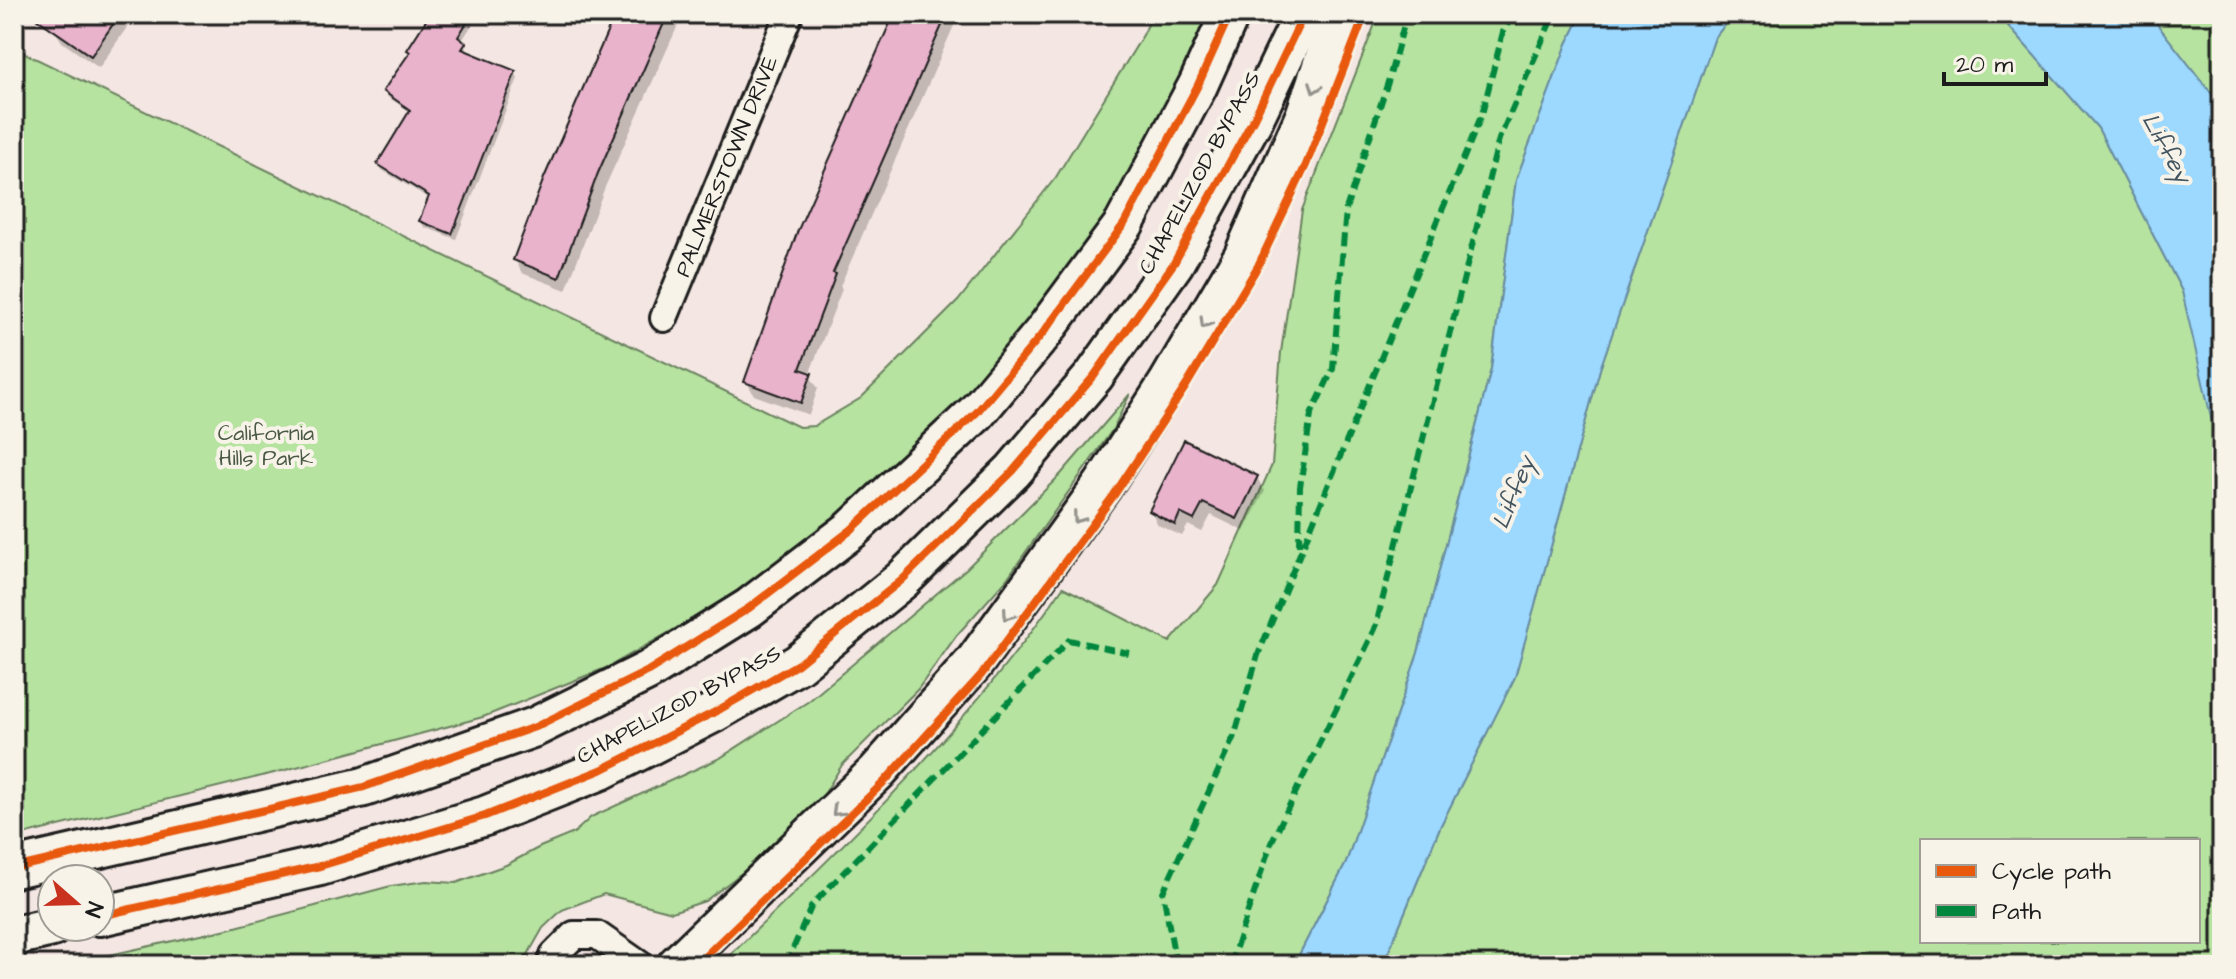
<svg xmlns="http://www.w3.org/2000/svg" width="2236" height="979" font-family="'Architects Daughter',sans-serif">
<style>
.green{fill:#b6e3a0;stroke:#69805e;stroke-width:2;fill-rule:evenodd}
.water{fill:#9dd9fe;stroke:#698da4;stroke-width:2}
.shadow{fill:#0003}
.building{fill:#e9b3cc;stroke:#1c1c1c;stroke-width:2}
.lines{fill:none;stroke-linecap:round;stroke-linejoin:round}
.minor-casing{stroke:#1c1c1c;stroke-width:32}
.secondary-casing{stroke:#1c1c1c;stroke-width:44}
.minor{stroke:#f7f3e8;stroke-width:26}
.secondary{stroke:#f7f3e8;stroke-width:38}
.quiet{stroke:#00873e;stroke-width:6;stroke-dasharray:12 6;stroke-linecap:butt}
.cycleway-casing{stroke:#f7f3e8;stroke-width:13}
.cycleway{stroke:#e8590c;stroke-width:8}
.oneway{stroke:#94928c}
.labels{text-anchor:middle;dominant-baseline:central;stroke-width:8;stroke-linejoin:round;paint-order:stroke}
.street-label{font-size:22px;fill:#1c1c1c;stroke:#f7f3e8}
.park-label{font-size:22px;fill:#4a5844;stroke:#f7f3e8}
.water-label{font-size:24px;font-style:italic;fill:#435560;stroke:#f7f3e8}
</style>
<rect width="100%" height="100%" fill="#f4e6e2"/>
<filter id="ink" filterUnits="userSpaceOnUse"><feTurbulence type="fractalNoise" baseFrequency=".0125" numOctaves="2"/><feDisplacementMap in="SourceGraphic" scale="16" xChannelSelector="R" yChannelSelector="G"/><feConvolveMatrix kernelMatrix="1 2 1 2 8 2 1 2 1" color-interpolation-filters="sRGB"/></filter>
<g filter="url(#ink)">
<g class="green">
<path d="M 1153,14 L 1214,14 L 1109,217 L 1002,355 L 916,451 L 892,473 L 731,597 L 608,667 L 483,717 L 278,772 L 14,837 L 14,48 L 799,427 L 814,426 L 861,398 L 958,301 L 1056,177 L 1143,35 Z"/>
<path d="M 1379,14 L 1582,14 L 1567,44 L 1516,180 L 1491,369 L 1418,653 L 1346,863 L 1294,965 L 720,965 C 843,846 967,729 1063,587 L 1170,642 L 1218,585 L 1272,465 L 1281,352 L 1302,210 Z"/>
<path d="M 1734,14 L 1998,14 L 2098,128 L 2182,291 L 2222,448 L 2222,965 L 1383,965 L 1440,827 L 1515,677 L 1600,369 L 1715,37 ZM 1922,841 L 2198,841 L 2198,941 L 1922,941 Z"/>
<path d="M 2149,14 L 2222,14 L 2222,107 Z"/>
<path d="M 1130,394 L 1113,429 L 1006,580 L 957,635 L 918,689 L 842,765 L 815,809 L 751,866 L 705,901 L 672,912 L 604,894 L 562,910 L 543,928 L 522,965 L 64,965 L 232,928 L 391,886 L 426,881 L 456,883 L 506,865 L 540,847 L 574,833 L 591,817 L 720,758 L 809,701 L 967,568 L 1061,474 Z"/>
</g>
<g class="water">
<path d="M 1582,14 L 1734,14 L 1715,37 L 1600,369 L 1515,677 L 1440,827 L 1383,965 L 1294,965 L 1346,863 L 1418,653 L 1491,369 L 1516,180 L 1567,44 Z"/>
<path d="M 1998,14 L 2149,14 L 2222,107 L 2222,465 L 2182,291 L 2098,128 Z"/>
</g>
<g class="shadow">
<path d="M 64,14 L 136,14 L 99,68 L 62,42 L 54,29 Z"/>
<path d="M 432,14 L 479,14 L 461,42 L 468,50 L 466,53 L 515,72 L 518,78 L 456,239 L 424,227 L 421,221 L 430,199 L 382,170 L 379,164 L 411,112 L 389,98 L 385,92 L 411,53 Z"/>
<path d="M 619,14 L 683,14 L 605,187 L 566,290 L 522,273 L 515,260 Z"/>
<path d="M 896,14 L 959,14 L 840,286 L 842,289 L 809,375 L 818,388 L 809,415 L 754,395 L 747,382 Z"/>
<path d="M 1257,478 L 1265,491 L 1244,531 L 1211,515 L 1202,532 L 1188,525 L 1182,536 L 1158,525 L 1151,511 Z"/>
</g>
<g class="building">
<path d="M 30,14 L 120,14 L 91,56 Z"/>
<path d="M 430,14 L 472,14 L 458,37 L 466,43 L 462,49 L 516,71 L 452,234 L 419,221 L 429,196 L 377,164 L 410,110 L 383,91 L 410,52 L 407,50 Z"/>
<path d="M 615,14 L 668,14 L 598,173 L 559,278 L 513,260 L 544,178 Z"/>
<path d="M 894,14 L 947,14 L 833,273 L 836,274 L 800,369 L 812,373 L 801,403 L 744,382 L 798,230 Z"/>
<path d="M 1184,440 L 1258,476 L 1237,519 L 1203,503 L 1194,520 L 1180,513 L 1175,525 L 1149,511 Z"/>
</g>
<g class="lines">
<defs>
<g id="minor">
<path id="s1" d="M 664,318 L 789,14"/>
<path d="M 551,965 L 554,955 L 574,935 L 597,935 L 640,965"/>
</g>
<g id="secondary">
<path d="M 14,868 L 364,787 L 535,727 L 648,671 L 749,608 L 851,530 L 977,412 L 1043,333 L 1124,224 L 1198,85 L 1230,14"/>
<path d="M 100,916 L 320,866 L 485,816 L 601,770 L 715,712 L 798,664 L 902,580 L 1013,471 L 1094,376 L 1174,263 L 1254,118 L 1304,14"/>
<path d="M 14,936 L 52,927"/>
<path d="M 677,965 L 877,772 L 974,663 L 1103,485 L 1169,382 L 1243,257 L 1305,116 L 1340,14"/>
</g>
</defs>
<use href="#minor" class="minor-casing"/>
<use href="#secondary" class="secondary-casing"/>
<use href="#minor" class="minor"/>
<use href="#secondary" class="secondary"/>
<g class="quiet">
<path d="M 1299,546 L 1300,487 L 1311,415 L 1333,369 L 1346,209 L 1388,82 L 1407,14"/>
<path d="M 786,965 L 812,905 L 1069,640 L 1129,653"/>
<path d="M 1176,965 L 1163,892 L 1235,734 L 1258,655 L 1482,114 L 1503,32 L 1513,14"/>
<path d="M 1230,965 L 1271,843 L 1375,629 L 1499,139 L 1554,14"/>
</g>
<defs>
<g id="cycleway">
<path d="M 14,868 L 364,787 L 535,727 L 648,671 L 749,608 L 851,530 L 977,412 L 1043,333 L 1124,224 L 1198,85 L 1230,14"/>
<path d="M 100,916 L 320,866 L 485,816 L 601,770 L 715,712 L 798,664 L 902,580 L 1013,471 L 1094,376 L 1174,263 L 1254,118 L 1304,14"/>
<path d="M 696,965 L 885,781 L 982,674 L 1114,495 L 1186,386 L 1258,266 L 1306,165 L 1365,14"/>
</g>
</defs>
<use href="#cycleway" class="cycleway-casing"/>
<use href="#cycleway" class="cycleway"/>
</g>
<defs><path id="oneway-chevron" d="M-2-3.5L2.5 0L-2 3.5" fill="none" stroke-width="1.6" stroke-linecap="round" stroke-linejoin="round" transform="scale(2)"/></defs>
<g class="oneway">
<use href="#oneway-chevron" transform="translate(1315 88) rotate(110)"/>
<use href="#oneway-chevron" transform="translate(1205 323) rotate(121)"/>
<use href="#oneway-chevron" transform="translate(1078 518) rotate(126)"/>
<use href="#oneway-chevron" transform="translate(1008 615) rotate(125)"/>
<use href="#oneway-chevron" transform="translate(837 811) rotate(136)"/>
</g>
</g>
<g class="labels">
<g class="street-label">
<text stroke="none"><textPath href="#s1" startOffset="164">PALMERSTOWN DRIVE</textPath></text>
<text transform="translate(1200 173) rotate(-61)">CHAPELIZOD BYPASS</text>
<text transform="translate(679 705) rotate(-28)">CHAPELIZOD BYPASS</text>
</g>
<g class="park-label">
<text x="266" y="433">California<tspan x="266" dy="25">Hills Park</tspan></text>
</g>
<g class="water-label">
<text transform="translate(2166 148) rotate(61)">Liffey</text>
<text transform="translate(1514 493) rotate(-68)">Liffey</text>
</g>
</g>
<rect width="2236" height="979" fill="none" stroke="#f7f3e8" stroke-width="48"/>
<rect x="24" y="24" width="2188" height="931" fill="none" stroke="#1c1c1c" stroke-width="3" filter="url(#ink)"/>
<rect x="1920" y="839" width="280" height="104" fill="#f7f3e8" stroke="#9f9d96" stroke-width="2"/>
<rect x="1936" y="865" width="40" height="12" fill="#e8590c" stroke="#9f9d96" stroke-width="2"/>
<text x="1992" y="879" font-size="24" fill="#1c1c1c">Cycle path</text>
<rect x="1936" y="905" width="40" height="12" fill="#00873e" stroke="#9f9d96" stroke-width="2"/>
<text x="1992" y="919" font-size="24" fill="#1c1c1c">Path</text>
<g transform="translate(76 903) rotate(110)"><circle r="38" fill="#f7f3e8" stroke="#9f9d96" stroke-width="2"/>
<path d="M0-6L14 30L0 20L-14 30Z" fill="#c8321e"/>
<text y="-12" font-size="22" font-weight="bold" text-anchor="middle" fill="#1c1c1c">N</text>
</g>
<path d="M1944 72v12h102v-12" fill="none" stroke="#1c1c1c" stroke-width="4"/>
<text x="1956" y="72" font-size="24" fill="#1c1c1c" stroke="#f7f3e8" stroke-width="6" paint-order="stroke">20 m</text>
</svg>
